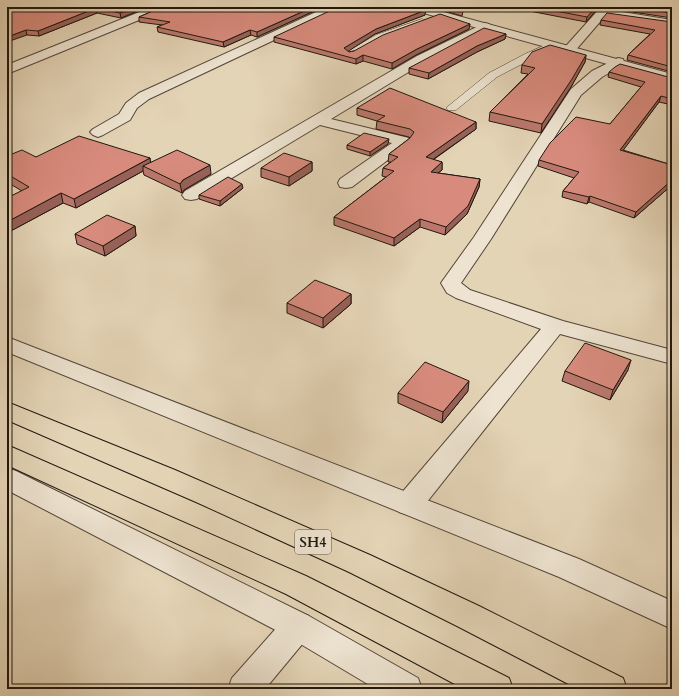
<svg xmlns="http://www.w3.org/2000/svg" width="679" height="696" font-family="Cardo,serif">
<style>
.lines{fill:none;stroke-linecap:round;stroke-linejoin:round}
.service-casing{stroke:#524639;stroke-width:1}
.minor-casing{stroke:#524639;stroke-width:2}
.tertiary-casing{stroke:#524639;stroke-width:2}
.trunk-casing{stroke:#21170f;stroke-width:2}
.service{fill:#ede3d0;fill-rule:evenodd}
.minor{fill:#ede3d0;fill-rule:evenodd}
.tertiary{fill:#ede3d0;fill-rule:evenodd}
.trunk{fill:#e4d4b6;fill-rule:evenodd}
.wall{fill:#ba786c;stroke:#21170f}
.shaded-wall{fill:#976158;stroke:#21170f}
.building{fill:#d88b7d;stroke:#21170f}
.labels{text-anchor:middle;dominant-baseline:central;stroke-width:3;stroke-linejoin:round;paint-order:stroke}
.shield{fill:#ede3d0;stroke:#5e5449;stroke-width:1}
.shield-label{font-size:14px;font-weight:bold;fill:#21170f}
</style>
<rect width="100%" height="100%" fill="#e4d4b6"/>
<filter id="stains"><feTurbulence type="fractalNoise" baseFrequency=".005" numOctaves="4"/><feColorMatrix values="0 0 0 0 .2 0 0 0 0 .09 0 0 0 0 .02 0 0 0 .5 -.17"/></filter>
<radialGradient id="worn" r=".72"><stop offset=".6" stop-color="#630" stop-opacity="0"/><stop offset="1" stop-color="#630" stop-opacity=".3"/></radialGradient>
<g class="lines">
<defs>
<g id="service">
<path d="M 422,19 L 425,20 L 426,22 L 425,24 L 382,39 L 353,55 L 350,56 L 345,53 L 376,35 Z"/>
<path d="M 552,42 L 557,45 L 555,47 L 497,77 L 456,110 L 448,110 L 446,108 L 489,73 L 525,54 Z"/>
</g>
<g id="minor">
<path d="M 327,7 L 342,7 L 340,9 L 149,99 L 137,108 L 130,120 L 103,135 L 98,137 L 93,135 L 90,132 L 93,129 L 119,114 L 126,103 L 139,93 Z"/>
<path d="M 601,7 L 613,7 L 610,10 L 672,20 L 672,26 L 605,16 L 574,52 L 566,52 L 564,49 L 566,46 Z"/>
<path d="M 485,23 L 489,24 L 491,26 L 489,28 L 425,62 L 331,119 L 409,138 L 412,141 L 409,144 L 352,187 L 346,188 L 340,187 L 338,183 L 340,179 L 392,143 L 320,125 L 197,199 L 191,200 L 185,199 L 182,195 L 185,191 L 417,56 Z"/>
<path d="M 618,58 L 623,59 L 624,62 L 623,65 L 602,77 L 581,95 L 491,239 L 461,283 L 470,290 L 563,321 L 672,350 L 672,364 L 560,334 L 419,512 L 409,515 L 399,512 L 395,504 L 399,496 L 541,329 L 456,298 L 447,293 L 441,283 L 474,237 L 571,89 L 592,71 Z"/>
<path d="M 298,612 L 309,616 L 313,626 L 309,636 L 265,689 L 228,689 L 232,678 L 287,616 Z"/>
</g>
<g id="tertiary">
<path d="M 152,7 L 168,7 L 166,9 L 7,74 L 7,65 Z"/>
<path d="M 407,7 L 425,7 L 672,74 L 672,82 L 409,9 Z"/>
<path d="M 7,337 L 579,559 L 672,601 L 672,629 L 559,577 L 7,352 Z"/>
<path d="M 7,468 L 16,471 L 309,616 L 418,678 L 422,689 L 376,689 L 287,636 L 7,490 Z"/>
</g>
<g id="trunk">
<path d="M 7,402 L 175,470 L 370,555 L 479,606 L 623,678 L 627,689 L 578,689 L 457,626 L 349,572 L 196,502 L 7,420 Z"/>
<path d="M 7,445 L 306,576 L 509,678 L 513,689 L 464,689 L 286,594 L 7,465 Z"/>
</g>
</defs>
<use href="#service" class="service-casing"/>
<use href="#minor" class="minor-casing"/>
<use href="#tertiary" class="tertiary-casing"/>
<use href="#trunk" class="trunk-casing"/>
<use href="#service" class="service"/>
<use href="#minor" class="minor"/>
<use href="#tertiary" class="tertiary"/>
<use href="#trunk" class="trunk"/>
</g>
<g class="wall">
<path d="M 7,7 L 148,7 L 121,18 L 97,13 L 39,36 L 27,35 Z"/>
<path d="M 162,7 L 323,7 L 257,37 L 251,35 L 224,47 L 158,32 L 157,27 L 162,25 L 139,22 L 139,17 Z"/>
<path d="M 431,7 L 464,7 L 462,16 Z"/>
<path d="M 509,7 L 599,7 L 586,22 Z"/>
<path d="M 614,7 L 672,7 L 672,18 L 613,9 Z"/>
<path d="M 425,15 L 375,34 L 348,51 L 349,52 L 470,24 L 469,29 L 416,55 L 392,69 L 363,61 L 356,64 L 274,42 L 274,37 Z"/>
<path d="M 601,20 L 672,22 L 672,72 L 627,60 L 628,55 L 650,34 L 600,25 Z"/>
<path d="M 506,34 L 505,39 L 477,52 L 428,79 L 409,74 L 409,68 Z"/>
<path d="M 586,55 L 585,62 L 571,87 L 541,133 L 489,121 L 490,112 L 528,74 L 521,73 L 522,65 Z"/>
<path d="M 609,72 L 672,78 L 672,105 L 659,102 L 623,150 L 672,165 L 672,185 L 634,218 L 589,202 L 587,204 L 562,197 L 563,191 L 574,178 L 538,166 L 539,160 L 610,124 L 641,87 L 608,77 Z"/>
<path d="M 357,108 L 476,122 L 476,129 L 433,160 L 442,162 L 442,170 L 438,173 L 480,179 L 479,187 L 467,214 L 445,235 L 420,227 L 394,246 L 334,225 L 334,217 L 386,177 L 382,176 L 383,168 L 391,162 L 388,162 L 389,154 L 410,138 L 409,137 L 376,129 L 377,121 L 357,115 Z"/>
<path d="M 388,144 L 370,156 L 347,149 L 347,145 Z"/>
<path d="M 7,156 L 36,157 L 150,158 L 150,162 L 211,174 L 184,190 L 182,193 L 144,175 L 143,171 L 76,208 L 63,203 L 7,233 L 7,198 L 22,191 L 7,182 Z"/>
<path d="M 312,162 L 312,171 L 289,186 L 261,177 L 261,168 Z"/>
<path d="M 243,188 L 220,206 L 199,199 L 199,195 Z"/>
<path d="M 135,226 L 136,236 L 105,256 L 77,244 L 75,234 Z"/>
<path d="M 351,294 L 351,304 L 323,328 L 287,313 L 287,303 Z"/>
<path d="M 628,370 L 610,400 L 562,381 L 565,371 Z"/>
<path d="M 468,391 L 442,423 L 398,403 L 398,393 Z"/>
</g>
<g class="shaded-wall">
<path d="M 135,7 L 148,7 L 121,18 L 120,13 Z"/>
<path d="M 313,7 L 323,7 L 257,37 L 257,32 Z"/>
<path d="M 596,7 L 599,7 L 586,22 L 587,17 Z"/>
<path d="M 96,8 L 97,13 L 39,36 L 38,31 Z"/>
<path d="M 426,10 L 425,15 L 375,34 L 344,54 L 344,48 L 376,29 Z"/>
<path d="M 470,24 L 469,29 L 416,55 L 392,69 L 392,63 L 417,49 Z"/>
<path d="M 26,30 L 27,35 L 7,42 L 7,37 Z"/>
<path d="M 250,30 L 251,35 L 224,47 L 223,42 Z"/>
<path d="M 506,34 L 505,39 L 477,52 L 428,79 L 429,73 L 477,46 Z"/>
<path d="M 363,55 L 363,61 L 356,64 L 356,59 Z"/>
<path d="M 586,55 L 585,62 L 571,87 L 541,133 L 542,124 Z"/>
<path d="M 661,96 L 659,102 L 619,156 L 620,150 Z"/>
<path d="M 476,122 L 476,129 L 425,165 L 426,157 Z"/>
<path d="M 389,139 L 388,144 L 370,156 L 370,152 Z"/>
<path d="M 150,158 L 151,167 L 143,166 L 143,171 L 76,208 L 74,199 Z"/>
<path d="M 312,162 L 312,171 L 289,186 L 289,177 Z"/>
<path d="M 442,162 L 442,170 L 430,179 L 431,172 Z"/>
<path d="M 210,165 L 211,174 L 184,190 L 182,193 L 180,184 L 183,180 Z"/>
<path d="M 480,179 L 479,187 L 467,214 L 445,235 L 446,227 Z"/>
<path d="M 672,180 L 672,185 L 634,218 L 636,212 Z"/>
<path d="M 242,184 L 243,188 L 220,206 L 220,201 Z"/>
<path d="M 61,193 L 63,203 L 7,233 L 7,222 Z"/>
<path d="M 590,196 L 589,202 L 587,204 L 589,197 Z"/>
<path d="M 420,219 L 420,227 L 394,246 L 394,238 Z"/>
<path d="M 135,226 L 136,236 L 105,256 L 103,246 Z"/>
<path d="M 351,294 L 351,304 L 323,328 L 323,318 Z"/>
<path d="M 631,360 L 628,370 L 610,400 L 613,390 Z"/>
<path d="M 469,381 L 468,391 L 442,423 L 443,412 Z"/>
</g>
<g class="building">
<path d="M 7,7 L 135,7 L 120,13 L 96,8 L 38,31 L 26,30 L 7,37 Z"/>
<path d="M 162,7 L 313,7 L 257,32 L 250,30 L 223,42 L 157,27 L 170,22 L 139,17 Z"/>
<path d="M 338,7 L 414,7 L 426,10 L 376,29 L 344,48 L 349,52 L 354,51 L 383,35 L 440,14 L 470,24 L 417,49 L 392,63 L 363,55 L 356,59 L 274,37 Z"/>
<path d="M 449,7 L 463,7 L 463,11 Z"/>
<path d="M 535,7 L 596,7 L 587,17 Z"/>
<path d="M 632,7 L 672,7 L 672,13 Z"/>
<path d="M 607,13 L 672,22 L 672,67 L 628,55 L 655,30 L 601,20 Z"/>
<path d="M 484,28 L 506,34 L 477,46 L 429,73 L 409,68 Z"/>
<path d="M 550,45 L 586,55 L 572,79 L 542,124 L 490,112 L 535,68 L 522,65 L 532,52 Z"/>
<path d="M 620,64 L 672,78 L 672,99 L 661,96 L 620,150 L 672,165 L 672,180 L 636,212 L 590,196 L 589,197 L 563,191 L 579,172 L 539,160 L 550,143 L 576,117 L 610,124 L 645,82 L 609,72 L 615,67 Z"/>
<path d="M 390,88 L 476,122 L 426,157 L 442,162 L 431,172 L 480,179 L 468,206 L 446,227 L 420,219 L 394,238 L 334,217 L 394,171 L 383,168 L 398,157 L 389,154 L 410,138 L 414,132 L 410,129 L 377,121 L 385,116 L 357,108 Z"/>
<path d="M 364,133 L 389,139 L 370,152 L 347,145 Z"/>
<path d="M 79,136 L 150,158 L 74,199 L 61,193 L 7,222 L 7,198 L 29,187 L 7,174 L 7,156 L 22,150 L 36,157 Z"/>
<path d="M 177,150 L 210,165 L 183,180 L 180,184 L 143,166 Z"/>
<path d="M 284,153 L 312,162 L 289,177 L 261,168 Z"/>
<path d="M 228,177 L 242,184 L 220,201 L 199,195 Z"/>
<path d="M 107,215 L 135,226 L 103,246 L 75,234 Z"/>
<path d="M 315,280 L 351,294 L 323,318 L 287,303 Z"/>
<path d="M 585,343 L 631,360 L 613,390 L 565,371 Z"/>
<path d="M 425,362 L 469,381 L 443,412 L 398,393 Z"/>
</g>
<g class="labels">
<rect class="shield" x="295" y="530" width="36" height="24" rx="3"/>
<g class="shield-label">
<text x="313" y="542">SH4</text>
</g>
</g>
<rect width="679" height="696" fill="none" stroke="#e4d4b6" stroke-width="24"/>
<rect x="8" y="8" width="663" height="680" fill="none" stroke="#21170f" stroke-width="2"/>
<rect x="12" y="12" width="655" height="672" fill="none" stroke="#21170f"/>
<rect width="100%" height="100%" filter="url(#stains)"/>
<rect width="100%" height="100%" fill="url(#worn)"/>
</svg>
